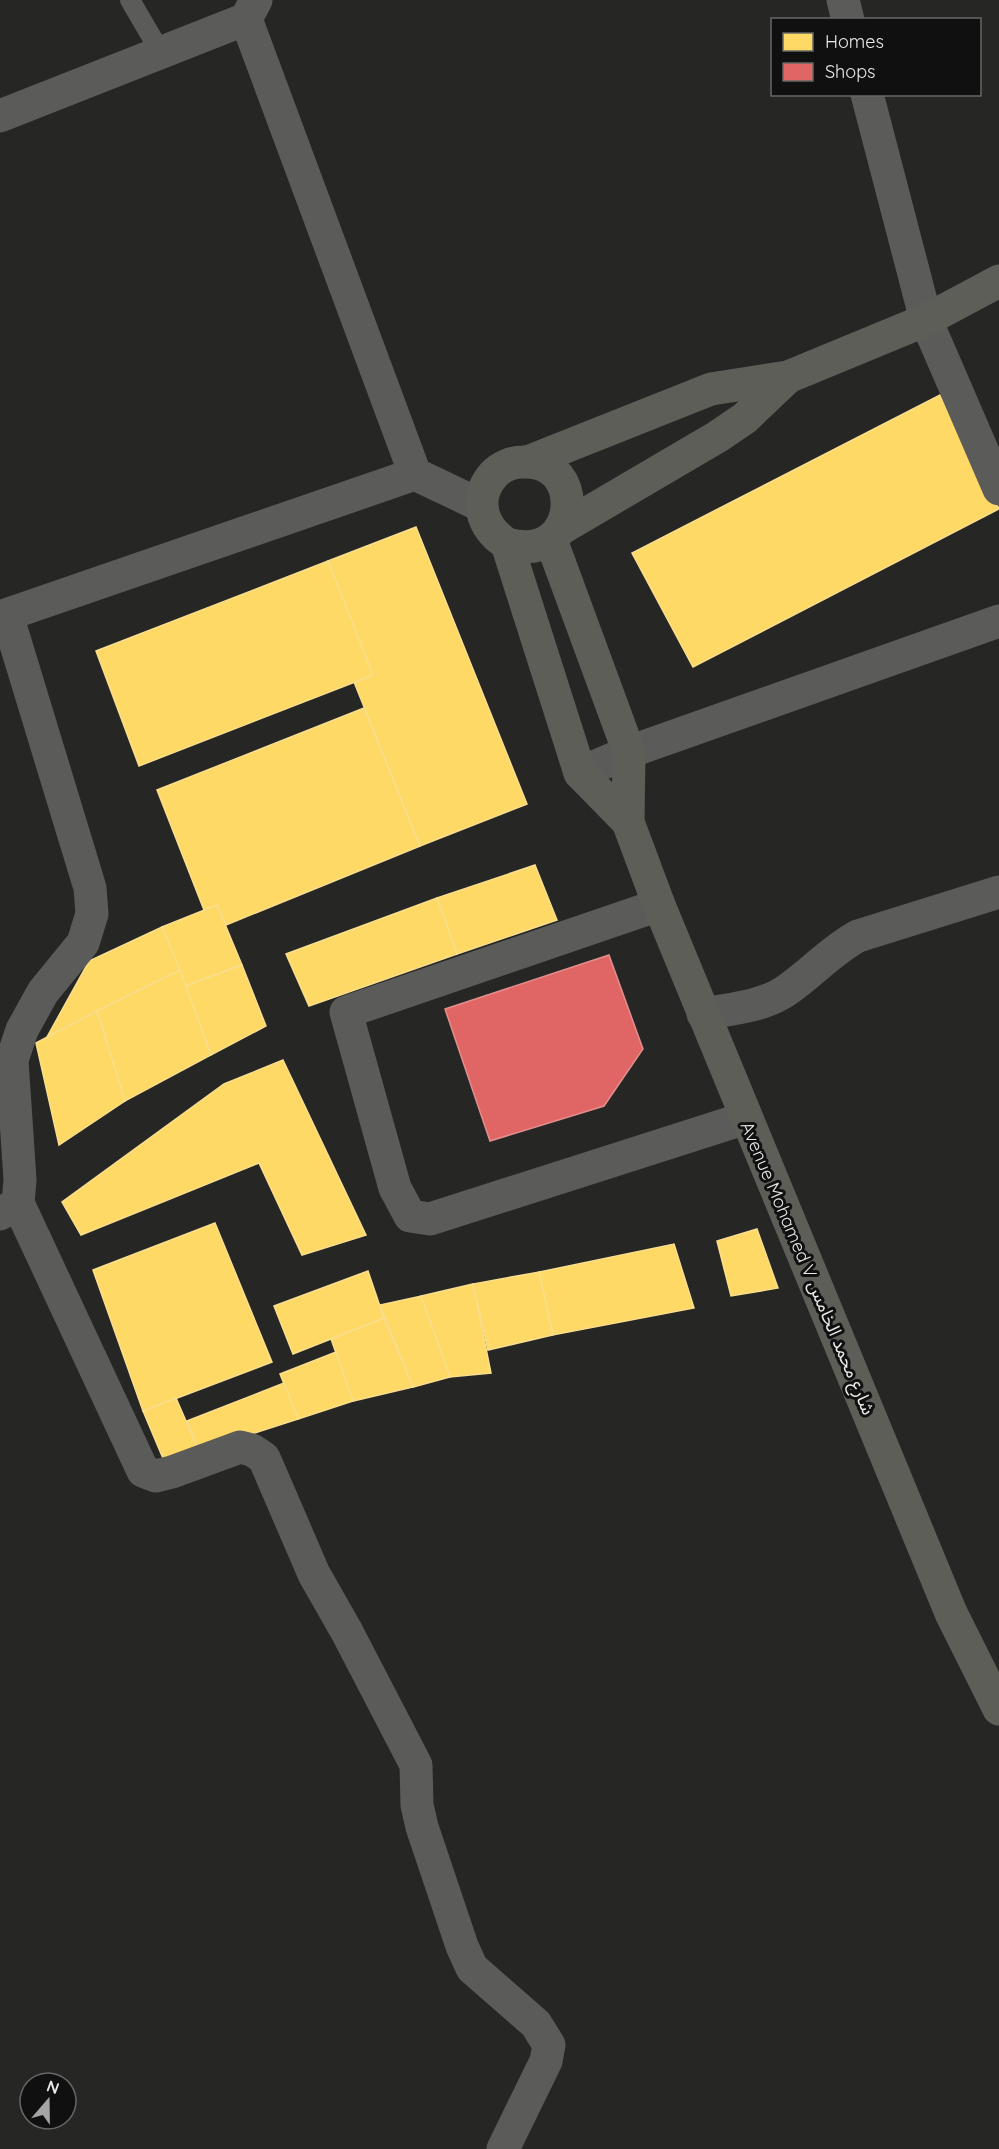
<svg xmlns="http://www.w3.org/2000/svg" width="999" height="2149" font-family="Quicksand,'Noto Sans Arabic',sans-serif">
<style>
.homes{fill:#ffd966;stroke:#f9de8d;stroke-width:1.5}
.shops{fill:#e06666;stroke:#e38e8d;stroke-width:1.5}
.lines{fill:none;stroke-linecap:round;stroke-linejoin:round}
.lane{stroke:#5b5b5a;stroke-width:20}
.street{stroke:#5b5b5a;stroke-width:33}
.secondary{stroke:#5b5b5a;stroke-width:33}
.primary{stroke:#5d5e58;stroke-width:33}
.labels{text-anchor:middle;dominant-baseline:central;stroke-width:6;stroke-linejoin:round;paint-order:stroke}
.street-label{font-size:18px;fill:#eaebe9;stroke:#0f100f}
</style>
<rect width="100%" height="100%" fill="#262625"/>
<g class="homes">
<path d="M 940,395 L 999,509 L 693,667 L 632,553 Z"/>
<path d="M 416,527 L 527,804 L 420,846 L 354,682 L 373,675 L 328,561 Z"/>
<path d="M 328,561 L 373,675 L 139,766 L 96,651 Z"/>
<path d="M 364,708 L 420,846 L 226,925 L 217,905 L 204,910 L 157,790 Z"/>
<path d="M 535,865 L 557,920 L 457,954 L 437,898 Z"/>
<path d="M 437,898 L 457,954 L 309,1006 L 286,954 Z"/>
<path d="M 217,905 L 242,965 L 185,986 L 162,927 Z"/>
<path d="M 162,927 L 180,970 L 47,1037 L 89,961 Z"/>
<path d="M 242,965 L 266,1026 L 211,1055 L 185,986 Z"/>
<path d="M 180,970 L 211,1055 L 125,1101 L 97,1011 Z"/>
<path d="M 97,1011 L 125,1101 L 59,1145 L 36,1043 Z"/>
<path d="M 283,1060 L 366,1235 L 302,1255 L 259,1163 L 81,1235 L 62,1202 L 224,1084 Z"/>
<path d="M 215,1223 L 272,1362 L 143,1411 L 93,1270 Z"/>
<path d="M 757,1229 L 778,1288 L 731,1296 L 717,1241 Z"/>
<path d="M 674,1244 L 694,1308 L 553,1335 L 539,1272 Z"/>
<path d="M 368,1271 L 384,1318 L 293,1354 L 274,1306 Z"/>
<path d="M 539,1272 L 553,1335 L 488,1350 L 473,1284 Z"/>
<path d="M 473,1284 L 491,1373 L 450,1377 L 421,1296 Z"/>
<path d="M 421,1296 L 450,1377 L 413,1387 L 380,1305 Z"/>
<path d="M 384,1318 L 413,1387 L 353,1401 L 331,1339 Z"/>
<path d="M 336,1352 L 353,1401 L 298,1419 L 280,1374 Z"/>
<path d="M 284,1383 L 298,1419 L 199,1451 L 187,1421 Z"/>
<path d="M 176,1398 L 199,1451 L 165,1463 L 143,1411 Z"/>
</g>
<path class="shops" d="M 609,955 L 643,1049 L 604,1106 L 490,1141 L 445,1009 Z"/>
<g class="lines">
<path class="lane" d="M 130,0 L 161,53"/>
<g class="street">
<path d="M 843,0 L 848,20"/>
<path d="M 867,94 L 926,320 L 999,489"/>
<path d="M 0,116 L 246,19"/>
<path d="M 580,773 L 629,752 L 999,621"/>
<path d="M 659,905 L 346,1012 L 395,1188 L 410,1216 L 430,1219 L 746,1118"/>
<path d="M 703,1014 C 729,1009 761,1007 784,992 C 810,975 830,951 858,936 L 999,892"/>
<path d="M 18,1203 L 143,1471 L 156,1476 L 172,1472 L 240,1447 L 252,1450 L 264,1458 L 314,1574 L 347,1632 L 416,1765 L 417,1805 L 422,1827 L 462,1946 L 472,1968 L 536,2024 L 549,2045 L 546,2061 L 503,2149"/>
<path d="M 0,1214 L 18,1203 L 20,1180 L 12,1060 L 22,1030 L 43,992 L 83,943 L 92,914 L 90,888 L 7,615"/>
</g>
<g class="secondary">
<path d="M 256,0 L 246,19 L 415,474 L 482,506"/>
<path d="M 0,617 L 415,474"/>
</g>
<g class="primary">
<path d="M 530,461 L 711,389 L 788,377 L 926,320 L 999,281"/>
<path d="M 562,528 L 717,437 L 745,418 L 788,377"/>
<path d="M 551,540 L 629,752 L 628,822 L 659,905 L 951,1613 L 999,1709"/>
<path d="M 507,544 C 581,565 587,458 523,462 C 512,462 501,467 494,474 C 472,499 482,528 507,544 L 580,773 L 628,822"/>
</g>
</g>
<g class="labels">
<g class="street-label">
<text transform="translate(808 1268) rotate(67)">Avenue Mohamed V شارع محمد الخامس</text>
</g>
</g>
<rect x="771" y="18" width="210" height="78" fill="#0f100f" stroke="#676866" stroke-width="1.5"/>
<rect x="783" y="33" width="30" height="18" fill="#ffd966" stroke="#676866" stroke-width="1.5"/>
<text x="825" y="48" font-size="18" fill="#eaebe9">Homes</text>
<rect x="783" y="63" width="30" height="18" fill="#e06666" stroke="#676866" stroke-width="1.5"/>
<text x="825" y="78" font-size="18" fill="#eaebe9">Shops</text>
<g transform="translate(48 2101) rotate(20)"><circle r="28" fill="#0f100f" stroke="#676866" stroke-width="1.5"/>
<path d="M0-4.5L10 22L0 15L-10 22Z" fill="#a5a6a4"/>
<text y="-9" font-size="16" font-weight="bold" text-anchor="middle" fill="#eaebe9">N</text>
</g>
</svg>
